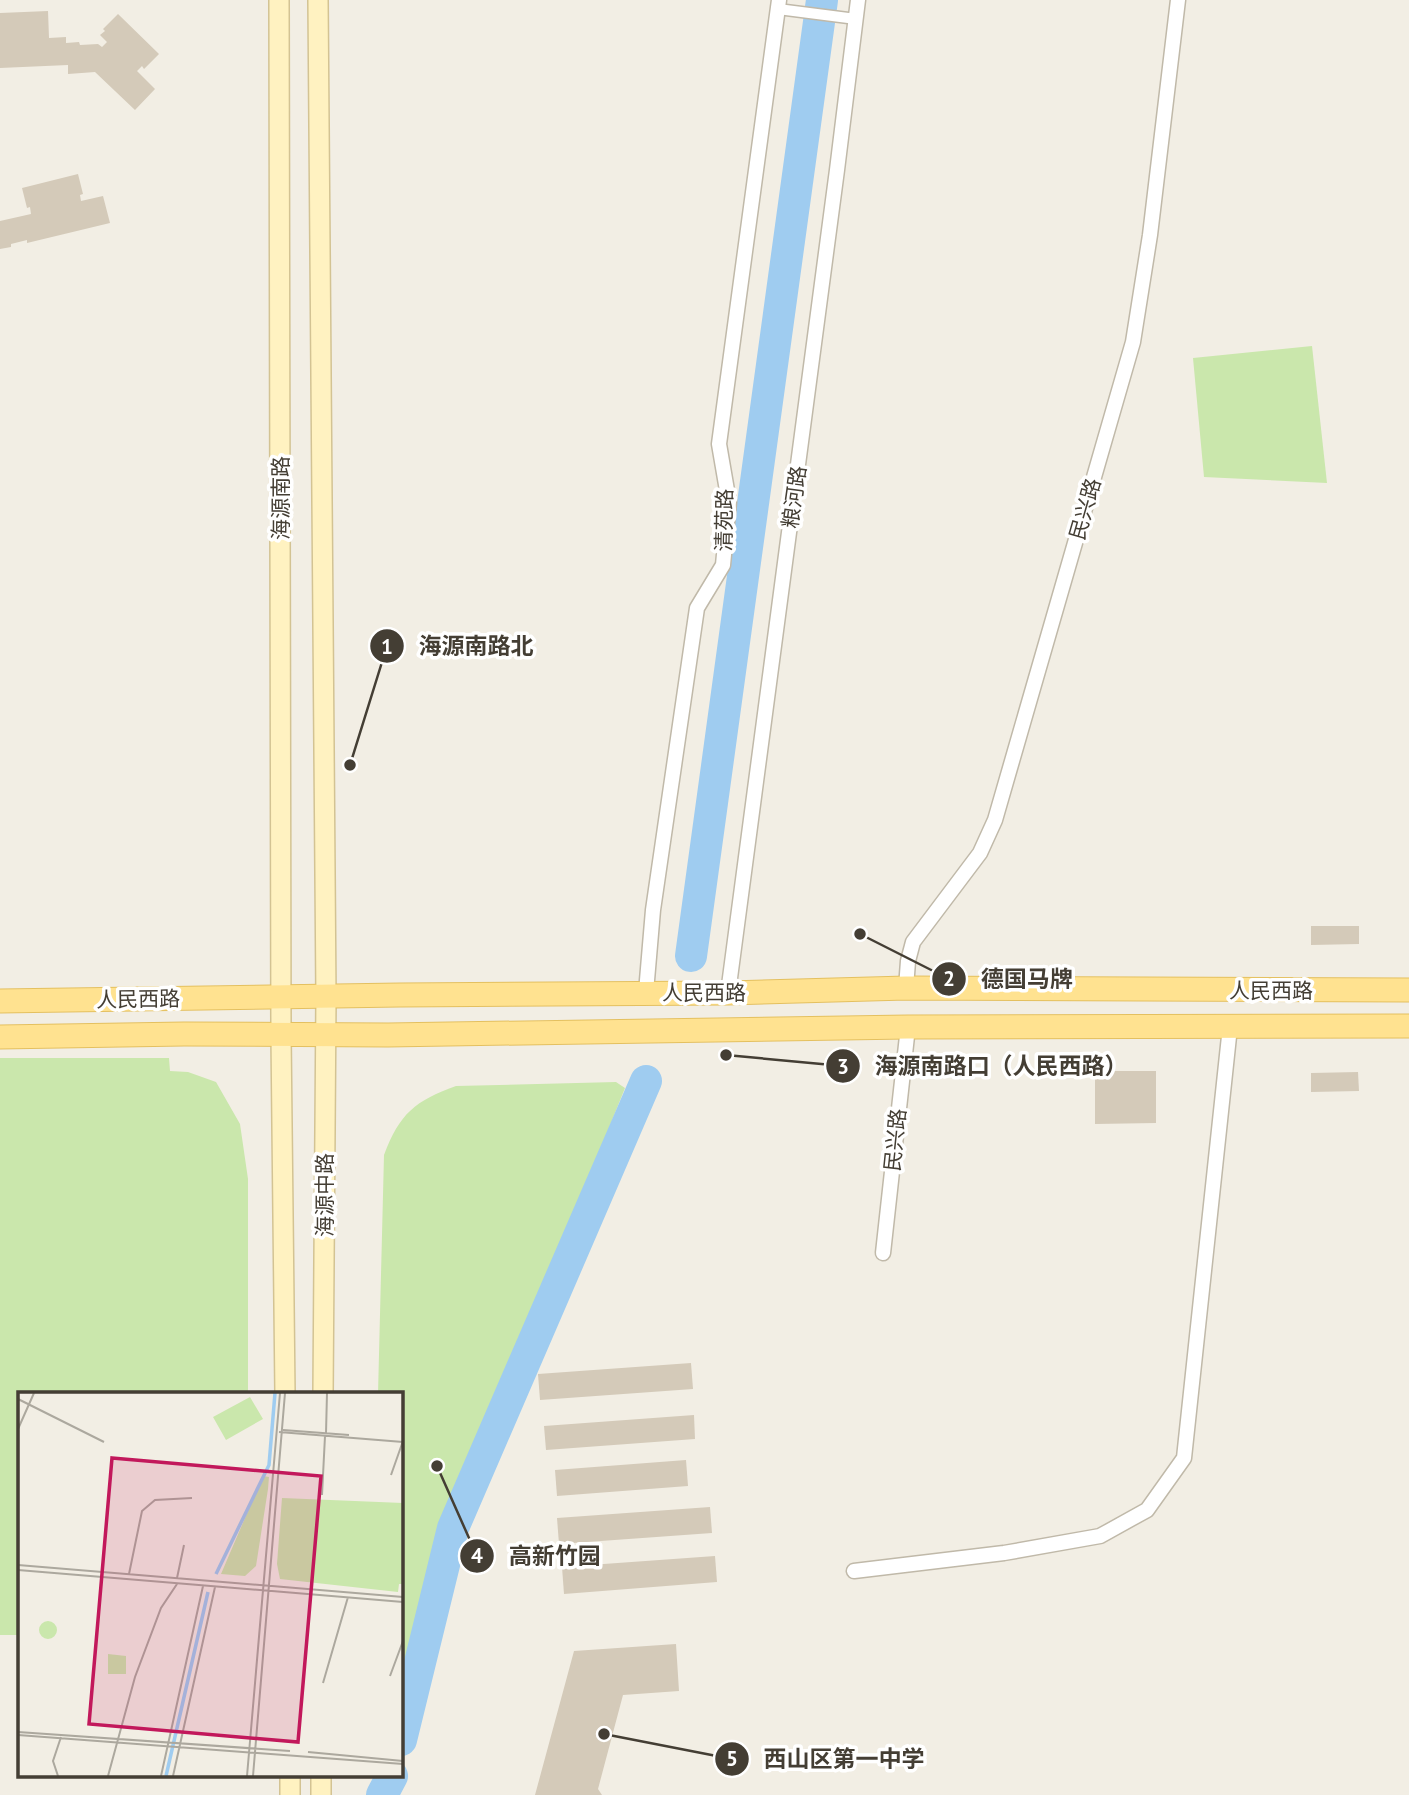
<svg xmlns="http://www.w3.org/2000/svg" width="1409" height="1795" font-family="'PT Sans','Noto Sans SC',sans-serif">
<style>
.green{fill:#cae7ac}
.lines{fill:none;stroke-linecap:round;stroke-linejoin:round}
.river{stroke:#9fccf0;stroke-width:32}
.building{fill:#d4cab9}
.pedestrian-casing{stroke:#c0b9a9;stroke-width:13}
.minor-casing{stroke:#c0b9a9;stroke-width:17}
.secondary-casing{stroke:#d3c393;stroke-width:22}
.primary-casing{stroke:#e4c060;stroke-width:25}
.pedestrian{stroke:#fff;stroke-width:10}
.minor{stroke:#fff;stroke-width:14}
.secondary{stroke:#fff2c1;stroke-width:19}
.primary{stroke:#ffe290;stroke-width:23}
.labels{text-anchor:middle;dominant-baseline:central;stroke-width:7;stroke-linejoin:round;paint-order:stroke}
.street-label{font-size:21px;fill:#443e34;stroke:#fff}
.inset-river{fill:none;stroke:#9fccf0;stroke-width:3.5}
.inset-road{fill:none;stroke:#aca89e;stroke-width:2}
.view{fill:#c2185b;fill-opacity:0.15;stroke:#c2185b;stroke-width:3.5}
.inset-edge{fill:none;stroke:#443e34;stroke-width:3.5}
.leader{fill:none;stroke:#443e34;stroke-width:2.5}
.callout-dot{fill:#443e34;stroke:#fff;stroke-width:2.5}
.mark-label{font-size:21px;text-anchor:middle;font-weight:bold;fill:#fff}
.callout-label{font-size:23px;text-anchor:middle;font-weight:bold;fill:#443e34;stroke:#fff;stroke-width:7;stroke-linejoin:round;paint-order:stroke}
</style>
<rect width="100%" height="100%" fill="#f2eee4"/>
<g class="green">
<path d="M 1312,346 L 1327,483 L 1204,477 L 1193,358 Z"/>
<path d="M 0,1058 L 169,1058 L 170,1071 L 188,1072 L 216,1082 L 240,1124 L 248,1179 L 248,1394 L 19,1394 L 19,1635 L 0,1635 Z"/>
<path d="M 616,1082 L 625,1088 L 445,1537 L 401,1713 L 401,1394 L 378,1394 L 384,1155 C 400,1113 415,1101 456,1086 Z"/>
</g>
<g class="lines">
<g class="river">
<path d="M 691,956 L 822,0"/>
<path d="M 401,1740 L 453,1528 L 646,1081"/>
<path d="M 382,1795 L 392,1776"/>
</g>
</g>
<g class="building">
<path d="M 48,11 L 49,38 L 66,37 L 66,43 L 79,42 L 80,45 L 98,44 L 102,47 L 107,42 L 100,35 L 105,31 L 103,29 L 118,14 L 159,54 L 144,69 L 142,66 L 137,71 L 155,89 L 135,110 L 95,72 L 68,74 L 68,65 L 0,68 L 0,13 Z"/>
<path d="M 78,174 L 83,194 L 80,195 L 81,201 L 103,196 L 110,223 L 27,243 L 27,240 L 11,244 L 11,247 L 0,249 L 0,221 L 31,214 L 30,207 L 27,208 L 22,188 Z"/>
<path d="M 1311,926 L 1359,926 L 1359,944 L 1311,945 Z"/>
<path d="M 1095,1071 L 1156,1071 L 1156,1123 L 1095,1124 Z"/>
<path d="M 1358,1072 L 1359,1091 L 1311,1092 L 1311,1073 Z"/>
<path d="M 691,1363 L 693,1389 L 540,1400 L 538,1374 Z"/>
<path d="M 694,1415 L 695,1439 L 546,1450 L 544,1426 Z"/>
<path d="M 686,1460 L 688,1486 L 557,1496 L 555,1470 Z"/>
<path d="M 710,1507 L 712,1533 L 559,1544 L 557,1518 Z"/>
<path d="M 715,1556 L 717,1582 L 564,1594 L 562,1567 Z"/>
<path d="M 676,1644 L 679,1691 L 623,1695 L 598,1789 L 602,1795 L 535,1795 L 574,1651 Z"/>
</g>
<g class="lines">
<defs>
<path id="pedestrian" d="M 778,9 L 856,19"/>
<g id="minor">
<path d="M 906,988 L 908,961 L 913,942 L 980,853 L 995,820 L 1133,342 L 1150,235 L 1178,0"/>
<path d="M 646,992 L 653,910 L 697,608 L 723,565 L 729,502 L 719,444 L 779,0"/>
<path d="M 728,993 L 837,170 L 858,0"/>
<path d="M 883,1253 L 908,1027"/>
<path d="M 854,1571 L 1004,1553 L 1100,1536 L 1147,1510 L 1184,1458 L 1230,1027"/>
</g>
<g id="secondary">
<path d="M 279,0 L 281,1035 L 285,1394"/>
<path d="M 318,0 L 326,997 L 323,1394"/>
<path d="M 290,1776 L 290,1795"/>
<path d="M 321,1776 L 321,1795"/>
</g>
<g id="primary">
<path d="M 0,1001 L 400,995 L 728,993 L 906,988 L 1409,990"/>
<path d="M 0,1037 L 184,1034 L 388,1035 L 908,1027 L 1409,1026"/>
</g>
</defs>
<use href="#pedestrian" class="pedestrian-casing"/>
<use href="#minor" class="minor-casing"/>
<use href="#secondary" class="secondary-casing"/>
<use href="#primary" class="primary-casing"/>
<use href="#pedestrian" class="pedestrian"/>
<use href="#minor" class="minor"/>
<use href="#secondary" class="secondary"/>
<use href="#primary" class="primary"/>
</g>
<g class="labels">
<g class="street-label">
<text transform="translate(794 497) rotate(-82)">粮河路</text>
<text transform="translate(280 498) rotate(-90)">海源南路</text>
<text transform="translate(1085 509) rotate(-74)">民兴路</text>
<text transform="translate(724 520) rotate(-89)">清苑路</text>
<text x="1271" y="990">人民西路</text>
<text x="704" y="992">人民西路</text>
<text transform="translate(138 999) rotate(-1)">人民西路</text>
<text transform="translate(895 1140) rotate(-84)">民兴路</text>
<text transform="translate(324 1195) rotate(-90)">海源中路</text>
</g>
</g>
<g transform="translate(18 1392)">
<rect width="385" height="385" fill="#f2eee4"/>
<path d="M 232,5 L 245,27 L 208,48 L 195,25 ZM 245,84 L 251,85 L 250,97 L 238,174 L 227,184 L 203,182 ZM 264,106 L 385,111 L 385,192 L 381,192 L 380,200 L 262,187 L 259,172 ZM21 238a9 9 0 1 1 18 0a9 9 0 1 1-18 0ZM 90,262 L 108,264 L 108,282 L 90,282 Z" fill="#cae7ac"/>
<path class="inset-river" d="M 198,182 L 251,73 L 257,1M 148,384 L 190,200"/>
<path class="inset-road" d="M 0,7 L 86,50M 0,37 L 16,1M 265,38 L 331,43M 261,40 L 385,50M 308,41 L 309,1M 373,83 L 385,49M 304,103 L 307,44M 0,173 L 385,205M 0,178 L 385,210M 111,182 L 124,119 L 137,108 L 174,106M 159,186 L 166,153M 372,284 L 385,249M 305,291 L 330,205M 0,340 L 272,359M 0,343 L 385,372M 290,360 L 385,369M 40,384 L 35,369 L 43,345M 90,384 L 117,285 L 143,216 L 159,192M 143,384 L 185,194M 155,384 L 197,195M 229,384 L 262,1M 235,384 L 267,1"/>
<path class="view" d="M 94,66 L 303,84 L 280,350 L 71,332 Z"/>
<rect width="385" height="385" class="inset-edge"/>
</g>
<path class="leader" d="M350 765L387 646M860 934L949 979M726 1055L843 1066M437 1466L477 1556M604 1734L732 1759"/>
<g class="callout-dot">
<circle cx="350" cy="765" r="7"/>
<circle cx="860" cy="934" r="7"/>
<circle cx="726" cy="1055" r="7"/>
<circle cx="437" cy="1466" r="7"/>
<circle cx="604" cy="1734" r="7"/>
<circle cx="387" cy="646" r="18"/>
<circle cx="949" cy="979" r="18"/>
<circle cx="843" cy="1066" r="18"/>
<circle cx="477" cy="1556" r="18"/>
<circle cx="732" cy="1759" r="18"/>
</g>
<g class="mark-label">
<text x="387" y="654">1</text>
<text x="949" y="986">2</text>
<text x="843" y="1074">3</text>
<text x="477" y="1563">4</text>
<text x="732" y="1766">5</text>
</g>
<g class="callout-label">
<text x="476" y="654">海源南路北</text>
<text x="1027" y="987">德国马牌</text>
<text x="1001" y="1074">海源南路口（人民西路）</text>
<text x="555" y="1564">高新竹园</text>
<text x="844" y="1767">西山区第一中学</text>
</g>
</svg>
